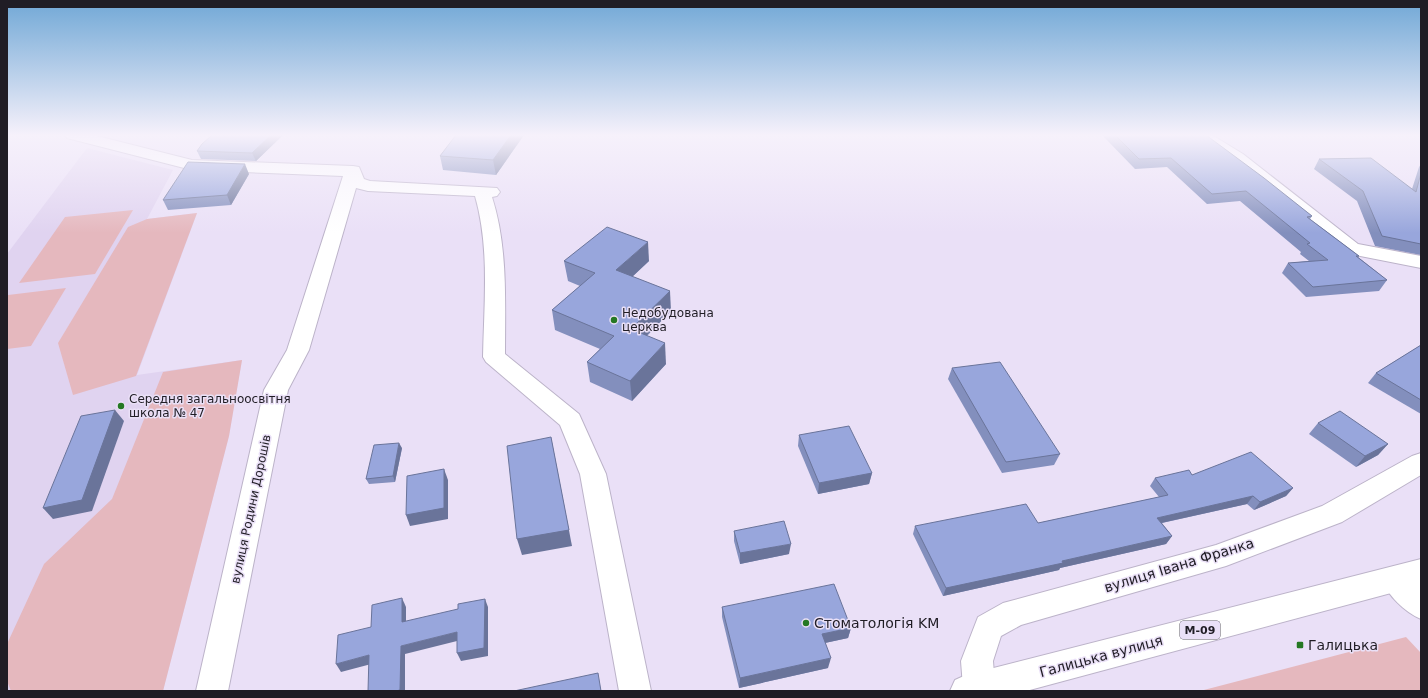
<svg xmlns="http://www.w3.org/2000/svg" width="1428" height="698" font-family="'DejaVu Sans',sans-serif">
<style>
.built{fill:#e0d3f0}
.green{fill:#e5b8be}
.lines{fill:none;stroke-linecap:round;stroke-linejoin:round}
.street-casing{stroke:#bcb3c9;stroke-width:2}
.secondary-casing{stroke:#bcb3c9;stroke-width:2}
.primary-casing{stroke:#bcb3c9;stroke-width:2}
.street{fill:#fff;fill-rule:evenodd}
.secondary{fill:#fff;fill-rule:evenodd}
.primary{fill:#fff;fill-rule:evenodd}
.wall{fill:#838fbd}
.shaded-wall{fill:#6a749a}
.building{fill:#98a6dc;stroke:#6a749a}
.poi-dot{fill:#257823;stroke:#eae0f7;stroke-width:1.5}
.labels{text-anchor:middle;dominant-baseline:central;stroke-width:3;stroke-linejoin:round;paint-order:stroke}
.shield{fill:#eae0f7;stroke:#5d5864;stroke-width:1}
.shield-label{font-size:11px;font-weight:bold;fill:#201d25}
.poi-label{font-size:12px;fill:#201d25;stroke:#eae0f7;text-anchor:start}
.street-label{font-size:12px;fill:#201d25;stroke:#eae0f7}
.near-street-label{font-size:14px;fill:#201d25;stroke:#eae0f7}
.near-poi-label{font-size:14px;fill:#201d25;stroke:#eae0f7;text-anchor:start}
</style>
<rect width="100%" height="100%" fill="#eae0f7"/>
<path class="built" d="M 87,148 L 173,170 L 147,219 L 197,213 L 137,375 L 242,360 L 229,436 L 163,691 L 7,691 L 7,254 Z"/>
<g class="green">
<path d="M 133,210 L 95,274 L 19,283 L 65,217 Z"/>
<path d="M 197,213 L 136,376 L 73,395 L 58,343 L 128,227 L 147,219 Z"/>
<path d="M 66,288 L 31,346 L 7,349 L 7,297 L 8,295 Z"/>
<path d="M 242,360 L 229,436 L 163,691 L 11,691 L 7,681 L 7,644 L 44,564 L 112,499 L 163,372 Z"/>
<path d="M 1406,637 L 1421,653 L 1421,691 L 1200,691 Z"/>
</g>
<g class="lines">
<defs>
<g id="street">
<path d="M 65,135 L 93,135 L 192,160 L 353,166 L 359,167 L 364,179 L 370,181 L 497,188 L 500,192 L 497,196 L 492,197 C 508,247 505,302 505,354 L 579,414 L 606,474 L 651,691 L 619,691 L 580,474 L 560,425 L 486,362 L 483,357 C 484,304 490,248 475,196 L 368,191 L 356,188 L 309,350 L 288,390 L 228,691 L 196,691 L 264,390 L 287,350 L 343,176 L 192,170 L 67,138 Z"/>
<path d="M 1192,135 L 1212,135 L 1243,154 L 1358,244 L 1421,256 L 1421,268 L 1345,253 L 1231,160 L 1194,138 Z"/>
<path d="M 1395,566 L 1405,570 L 1421,585 L 1421,619 C 1404,612 1388,595 1381,579 L 1385,570 Z"/>
</g>
<path id="secondary" d="M 1421,453 L 1421,475 L 1342,522 L 1226,566 L 1021,625 L 1001,636 L 993,661 L 995,687 L 993,691 L 965,691 L 963,687 L 961,661 L 978,617 L 1003,603 L 1216,545 L 1322,506 L 1412,456 Z"/>
<path id="primary" d="M 1421,559 L 1421,585 L 1026,691 L 950,691 L 955,680 L 966,675 Z"/>
</defs>
<use href="#street" class="street-casing"/>
<use href="#secondary" class="secondary-casing"/>
<use href="#primary" class="primary-casing"/>
<use href="#street" class="street"/>
<use href="#secondary" class="secondary"/>
<use href="#primary" class="primary"/>
</g>
<g class="wall">
<path d="M 212,135 L 283,135 L 256,161 L 201,159 L 197,151 Z"/>
<path d="M 456,135 L 524,135 L 496,175 L 443,170 L 440,156 Z"/>
<path d="M 1102,135 L 1206,135 L 1312,216 L 1310,219 L 1359,256 L 1358,257 L 1387,280 L 1379,291 L 1306,297 L 1282,273 L 1288,263 L 1309,261 L 1300,254 L 1301,252 L 1240,201 L 1207,204 L 1167,167 L 1135,169 Z"/>
<path d="M 1319,159 L 1412,189 L 1419,167 L 1421,164 L 1421,255 L 1375,246 L 1357,201 L 1314,169 Z"/>
<path d="M 249,174 L 231,205 L 168,210 L 163,200 Z"/>
<path d="M 564,261 L 649,261 L 632,277 L 671,311 L 647,336 L 666,364 L 632,401 L 590,382 L 587,362 L 600,349 L 555,330 L 552,310 L 580,286 L 568,281 Z"/>
<path d="M 1421,345 L 1421,414 L 1368,383 L 1376,373 Z"/>
<path d="M 952,368 L 1060,454 L 1054,465 L 1002,473 L 948,379 Z"/>
<path d="M 1318,423 L 1388,444 L 1378,455 L 1356,467 L 1309,434 Z"/>
<path d="M 799,435 L 872,473 L 869,484 L 818,494 L 798,446 Z"/>
<path d="M 402,448 L 395,482 L 369,484 L 366,479 Z"/>
<path d="M 1192,475 L 1293,488 L 1286,496 L 1254,510 L 1247,504 L 1162,523 L 1172,536 L 1166,544 L 1060,568 L 1059,570 L 943,596 L 913,534 L 915,526 L 1038,523 L 1159,497 L 1150,486 L 1155,478 Z"/>
<path d="M 734,531 L 789,554 L 740,564 L 734,541 Z"/>
<path d="M 722,607 L 851,628 L 848,638 L 825,643 L 828,668 L 739,688 L 722,617 Z"/>
</g>
<g class="shaded-wall">
<path d="M 271,135 L 283,135 L 256,161 L 252,153 Z"/>
<path d="M 511,135 L 524,135 L 496,175 L 493,160 Z"/>
<path d="M 245,164 L 249,174 L 231,205 L 227,195 Z"/>
<path d="M 648,242 L 649,261 L 618,290 L 616,270 Z"/>
<path d="M 670,291 L 671,311 L 633,349 L 631,329 Z"/>
<path d="M 665,343 L 666,364 L 632,401 L 630,381 Z"/>
<path d="M 115,410 L 124,421 L 92,511 L 53,519 L 43,508 Z"/>
<path d="M 551,437 L 572,546 L 522,555 L 517,539 Z"/>
<path d="M 399,443 L 402,448 L 395,482 L 393,476 Z"/>
<path d="M 1388,444 L 1378,455 L 1356,467 L 1365,456 Z"/>
<path d="M 444,469 L 448,480 L 448,519 L 410,526 L 406,515 Z"/>
<path d="M 872,473 L 869,484 L 818,494 L 819,483 Z"/>
<path d="M 1293,488 L 1286,496 L 1254,510 L 1260,502 Z"/>
<path d="M 1253,496 L 1247,504 L 1152,525 L 1157,518 Z"/>
<path d="M 1172,536 L 1166,544 L 1060,568 L 1059,570 L 943,596 L 946,588 L 1062,561 Z"/>
<path d="M 791,544 L 789,554 L 740,564 L 740,553 Z"/>
<path d="M 402,598 L 406,607 L 406,630 L 402,622 Z"/>
<path d="M 485,599 L 488,607 L 488,656 L 461,661 L 457,653 Z"/>
<path d="M 851,628 L 848,638 L 820,644 L 822,634 Z"/>
<path d="M 457,632 L 461,640 L 405,654 L 405,691 L 396,691 L 401,646 Z"/>
<path d="M 369,655 L 375,663 L 341,672 L 336,664 Z"/>
<path d="M 831,658 L 828,668 L 739,688 L 740,678 Z"/>
</g>
<g class="building">
<path d="M 212,135 L 271,135 L 252,153 L 197,151 L 202,144 Z"/>
<path d="M 456,135 L 511,135 L 493,160 L 440,156 Z"/>
<path d="M 1115,135 L 1206,135 L 1264,178 L 1312,216 L 1307,217 L 1359,256 L 1356,256 L 1387,280 L 1313,287 L 1288,263 L 1328,260 L 1307,244 L 1310,243 L 1246,191 L 1212,194 L 1171,158 L 1139,159 Z"/>
<path d="M 1371,158 L 1416,192 L 1421,173 L 1421,244 L 1382,236 L 1363,191 L 1319,159 Z"/>
<path d="M 188,162 L 245,164 L 227,195 L 163,200 Z"/>
<path d="M 607,227 L 648,242 L 616,270 L 670,291 L 631,329 L 665,343 L 630,381 L 587,362 L 614,336 L 552,310 L 595,273 L 564,261 Z"/>
<path d="M 1421,345 L 1421,400 L 1376,373 Z"/>
<path d="M 1000,362 L 1060,454 L 1006,462 L 952,368 Z"/>
<path d="M 115,410 L 82,500 L 43,508 L 81,416 Z"/>
<path d="M 1340,411 L 1388,444 L 1365,456 L 1318,423 Z"/>
<path d="M 849,426 L 872,473 L 819,483 L 799,435 Z"/>
<path d="M 551,437 L 569,530 L 517,539 L 507,446 Z"/>
<path d="M 399,443 L 393,476 L 366,479 L 374,445 Z"/>
<path d="M 1251,452 L 1293,488 L 1260,502 L 1253,496 L 1157,518 L 1172,536 L 1062,561 L 1063,563 L 946,588 L 915,526 L 1026,504 L 1038,523 L 1168,495 L 1155,478 L 1189,470 L 1192,475 Z"/>
<path d="M 444,469 L 444,508 L 406,515 L 407,476 Z"/>
<path d="M 784,521 L 791,544 L 740,553 L 734,531 Z"/>
<path d="M 834,584 L 851,628 L 822,634 L 831,658 L 740,678 L 722,607 Z"/>
<path d="M 402,598 L 402,622 L 458,609 L 458,604 L 485,599 L 484,648 L 457,653 L 457,632 L 401,646 L 400,690 L 396,691 L 368,691 L 369,655 L 336,664 L 338,635 L 371,627 L 372,605 Z"/>
<path d="M 598,673 L 601,691 L 514,691 Z"/>
</g>
<linearGradient id="sky" x2="0" y2="1"><stop stop-color="#71a8d6"/><stop offset="0.58" stop-color="#f6f1fb"/><stop offset="1" stop-color="#f6f1fb" stop-opacity="0"/></linearGradient>
<rect width="1428" height="233" fill="url(#sky)"/>
<g class="poi-dot">
<circle cx="614" cy="320" r="4"/>
<circle cx="121" cy="406" r="4"/>
<circle cx="806" cy="623" r="4"/>
<rect x="1296" y="641" width="8" height="8" rx="2"/>
</g>
<g class="labels">
<rect class="shield" x="1180" y="621" width="40" height="18" rx="3"/>
<g class="shield-label">
<text x="1200" y="630">М-09</text>
</g>
<g class="poi-label">
<text x="622" y="313">Недобудована<tspan x="622" dy="14">церква</tspan></text>
<text x="129" y="399">Середня загальноосвітня<tspan x="129" dy="14">школа № 47</tspan></text>
</g>
<g class="street-label">
<text transform="translate(251 509) rotate(-78)">вулиця Родини Дорошів</text>
</g>
<g class="near-street-label">
<text transform="translate(1179 565) rotate(-17)">вулиця Івана Франка</text>
<text transform="translate(1101 656) rotate(-15)">Галицька вулиця</text>
</g>
<g class="near-poi-label">
<text x="814" y="623">Стоматологія KM</text>
<text x="1308" y="645">Галицька</text>
</g>
</g>
<rect width="1428" height="698" fill="none" stroke="#201d25" stroke-width="16"/>
</svg>
